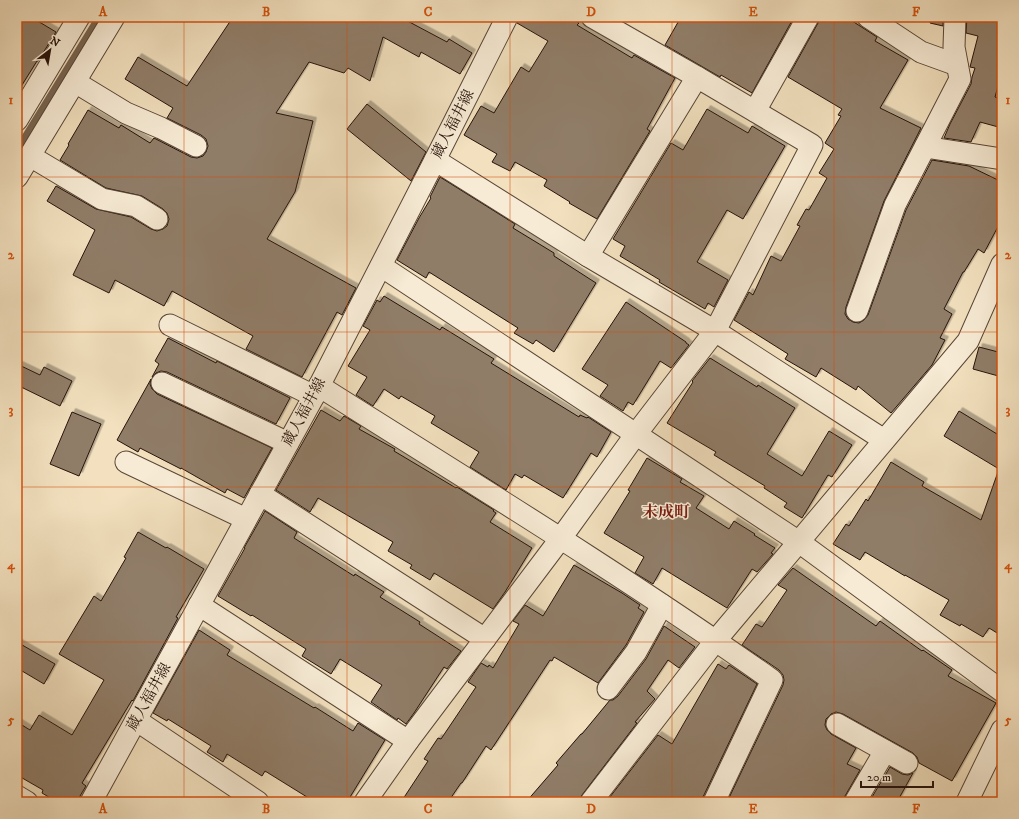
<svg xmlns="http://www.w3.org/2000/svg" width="1019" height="819" font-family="'IM FELL DW Pica','Noto Serif JP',serif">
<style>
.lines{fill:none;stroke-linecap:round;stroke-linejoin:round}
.stream{stroke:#776451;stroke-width:7}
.building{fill:#907d68;stroke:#26120a;filter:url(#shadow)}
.minor-casing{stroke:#594637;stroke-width:23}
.minor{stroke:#f7ebd5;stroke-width:21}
.grid{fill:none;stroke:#d5520c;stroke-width:1;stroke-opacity:0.55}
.labels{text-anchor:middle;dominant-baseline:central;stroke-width:3;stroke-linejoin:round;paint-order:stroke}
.street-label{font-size:15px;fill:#26120a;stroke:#f7ebd5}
.neighbourhood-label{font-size:16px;font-weight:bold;fill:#7a1f14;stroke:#f7ebd5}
.neatline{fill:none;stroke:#d5520c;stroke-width:1.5}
.grid-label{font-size:13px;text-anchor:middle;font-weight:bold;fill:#d5520c}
</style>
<defs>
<filter id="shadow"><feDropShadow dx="3.5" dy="-3.5" stdDeviation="0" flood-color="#0004"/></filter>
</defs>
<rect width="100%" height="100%" fill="#f2e0be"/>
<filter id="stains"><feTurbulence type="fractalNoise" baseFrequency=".005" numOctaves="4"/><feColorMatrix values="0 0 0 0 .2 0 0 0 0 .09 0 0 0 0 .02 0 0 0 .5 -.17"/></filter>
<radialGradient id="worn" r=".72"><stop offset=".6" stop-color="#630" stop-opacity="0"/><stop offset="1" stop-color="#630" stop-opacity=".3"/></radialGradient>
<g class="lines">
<path class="stream" d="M 17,150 L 99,17"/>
</g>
<g class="building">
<path d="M 17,17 L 31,17 L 56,32 L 38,61 L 37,61 L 17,93 Z"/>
<path d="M 233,17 L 400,17 L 447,42 L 449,39 L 472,53 L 460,74 L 421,52 L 419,57 L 383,37 L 370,81 L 348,68 L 344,73 L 309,62 L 276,113 L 313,121 L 295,192 L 267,239 L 356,288 L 342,315 L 337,312 L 302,377 L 246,349 L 253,336 L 172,291 L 164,306 L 115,280 L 109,293 L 73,275 L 95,230 L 47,201 L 56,186 L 96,209 L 131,217 L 151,229 L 157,231 L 163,229 L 167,226 L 169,219 L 167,213 L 163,209 L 142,196 L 106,188 L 60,160 L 69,145 L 68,144 L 88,110 L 119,128 L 121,125 L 150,143 L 154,138 L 191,157 L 197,158 L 203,156 L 206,152 L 208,146 L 206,139 L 201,135 L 167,118 L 173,108 L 125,79 L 138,57 L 187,86 Z"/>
<path d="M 519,17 L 569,17 L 579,23 L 577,25 L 632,58 L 634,55 L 675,78 L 647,129 L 650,131 L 597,219 L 569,203 L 570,202 L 544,186 L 547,180 L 515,162 L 510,171 L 492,162 L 497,154 L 464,135 L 481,106 L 494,113 L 521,67 L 529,72 L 548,41 L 517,23 Z"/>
<path d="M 681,17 L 794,17 L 752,93 L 721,75 L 720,77 L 665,45 Z"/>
<path d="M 820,17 L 846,17 L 877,37 L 875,41 L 908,60 L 880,108 L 921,128 L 884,201 L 846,307 L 845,314 L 848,319 L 853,322 L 859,323 L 864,320 L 868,315 L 906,210 L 932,160 L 969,166 L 1002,182 L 1002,219 L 984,253 L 978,249 L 964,272 L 963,272 L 944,309 L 952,314 L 940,338 L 945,340 L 932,365 L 891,413 L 858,386 L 856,390 L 821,368 L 816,377 L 785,359 L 788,354 L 734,320 L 749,292 L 753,295 L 771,256 L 781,261 L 800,226 L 797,225 L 806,209 L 809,210 L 827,178 L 819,173 L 834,149 L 825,143 L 841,116 L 838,115 L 842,109 L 788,77 L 818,23 Z"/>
<path d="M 931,17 L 943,17 L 943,26 L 930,23 Z"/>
<path d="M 967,17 L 1002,17 L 1002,72 L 995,97 L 1002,99 L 1002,128 L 980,122 L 971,142 L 944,138 L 950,124 L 971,84 L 972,77 L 975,68 L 970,67 L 978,36 L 966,33 Z"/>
<path d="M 367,104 L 426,152 L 411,181 L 347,129 Z"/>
<path d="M 707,109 L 748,133 L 752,126 L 785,146 L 743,219 L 727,210 L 697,262 L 728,280 L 714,307 L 708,303 L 705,309 L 659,282 L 660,280 L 620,256 L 625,246 L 613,239 L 671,143 L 683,150 Z"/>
<path d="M 440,177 L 515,224 L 513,228 L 554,253 L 554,256 L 596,283 L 554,352 L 536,340 L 533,344 L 514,333 L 518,328 L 429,272 L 426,278 L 397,260 L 419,218 L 431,198 L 430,197 Z"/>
<path d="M 384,296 L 440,330 L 442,327 L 494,359 L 491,363 L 579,417 L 580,415 L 587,418 L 588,417 L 611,432 L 597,457 L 591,453 L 563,498 L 524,475 L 522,478 L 515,474 L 506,490 L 470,467 L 479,452 L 431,423 L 435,416 L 401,396 L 399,399 L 384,389 L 373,406 L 356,395 L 367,377 L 348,366 L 370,330 L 363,326 L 377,300 L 380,302 Z"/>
<path d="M 626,302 L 686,342 L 686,343 L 689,345 L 671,368 L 660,361 L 633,405 L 628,402 L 623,411 L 600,396 L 608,385 L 582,369 Z"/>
<path d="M 168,338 L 216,363 L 217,361 L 290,398 L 276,424 L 167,372 L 161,371 L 156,373 L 152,377 L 159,364 L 155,361 Z"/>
<path d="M 979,347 L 1002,353 L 1002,377 L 973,369 Z"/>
<path d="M 710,358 L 757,387 L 758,385 L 795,408 L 767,454 L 802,476 L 829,431 L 852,445 L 832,477 L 828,475 L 802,518 L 784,507 L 787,503 L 764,488 L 765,486 L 714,455 L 716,452 L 667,423 L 693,382 L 692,381 Z"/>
<path d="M 17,364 L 40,375 L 44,367 L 72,381 L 60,406 L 17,385 Z"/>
<path d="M 151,379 L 150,384 L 152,389 L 157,394 L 272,448 L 244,498 L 227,489 L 225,493 L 181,468 L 181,469 L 140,448 L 138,452 L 117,440 Z"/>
<path d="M 321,410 L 340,421 L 344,416 L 361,426 L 359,429 L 395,449 L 394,451 L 456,488 L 457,487 L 494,510 L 493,511 L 496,513 L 490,522 L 532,548 L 505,592 L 493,609 L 434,573 L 430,580 L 410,568 L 412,565 L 388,551 L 393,542 L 318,498 L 310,512 L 276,490 Z"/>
<path d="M 959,411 L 1002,437 L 1002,636 L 989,628 L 983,637 L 961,624 L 960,626 L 940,615 L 949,600 L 905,575 L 905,576 L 865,552 L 860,560 L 833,544 L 846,524 L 849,526 L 866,499 L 868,501 L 891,462 L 924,482 L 922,486 L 981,520 L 999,469 L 944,436 Z"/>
<path d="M 72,412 L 101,424 L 79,476 L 50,464 Z"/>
<path d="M 647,458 L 682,479 L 680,482 L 704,496 L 696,508 L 729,529 L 734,521 L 755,534 L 754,535 L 775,548 L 771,553 L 773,554 L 757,572 L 752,569 L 727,608 L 662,568 L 653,584 L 635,573 L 644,557 L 604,533 L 630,491 L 628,490 Z"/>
<path d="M 265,511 L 297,532 L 294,538 L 354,576 L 355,574 L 384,592 L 380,597 L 420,622 L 419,624 L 461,651 L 447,669 L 444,667 L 414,713 L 406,724 L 398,718 L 397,720 L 371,702 L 382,685 L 340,659 L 331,674 L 302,656 L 306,649 L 252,615 L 251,616 L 218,596 L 245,548 L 244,548 Z"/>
<path d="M 138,532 L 166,548 L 167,547 L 204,569 L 176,617 L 178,618 L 133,701 L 132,700 L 82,783 L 86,786 L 80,796 L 79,802 L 57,802 L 42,793 L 43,790 L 17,775 L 17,722 L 30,730 L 39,715 L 72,735 L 104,680 L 59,654 L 94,596 L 101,601 L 126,558 L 124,557 Z"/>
<path d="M 574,565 L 622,593 L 640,605 L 638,608 L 644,612 L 626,645 L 598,683 L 554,657 L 552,661 L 550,660 L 491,750 L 486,746 L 462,783 L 461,783 L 448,802 L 401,802 L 428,761 L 424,759 L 438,738 L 441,739 L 476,687 L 468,682 L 481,663 L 488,667 L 489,665 L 493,668 L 519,624 L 513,621 L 525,605 L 543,616 Z"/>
<path d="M 793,568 L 876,626 L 880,621 L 922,651 L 923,650 L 952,670 L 948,676 L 996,703 L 952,781 L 919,763 L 917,757 L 913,753 L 843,714 L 836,712 L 831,714 L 826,719 L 825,725 L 827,730 L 831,734 L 856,748 L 847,764 L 860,770 L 845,796 L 843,802 L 727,802 L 783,685 L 784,680 L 783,675 L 779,670 L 742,645 L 756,624 L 762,627 L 787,590 L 778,585 Z"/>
<path d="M 664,626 L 695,647 L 679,668 L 668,660 L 647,691 L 655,699 L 635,722 L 637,723 L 582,795 L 579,802 L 526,802 L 558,765 L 556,763 L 581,734 L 582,734 L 610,700 L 613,700 L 618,696 L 646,659 Z"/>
<path d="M 199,630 L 230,650 L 227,655 L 314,708 L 315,707 L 353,731 L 358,723 L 385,740 L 347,802 L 315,802 L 265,771 L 262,776 L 227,754 L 223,762 L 207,752 L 211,746 L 168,719 L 167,721 L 153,713 Z"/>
<path d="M 17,642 L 55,664 L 44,684 L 17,668 Z"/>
<path d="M 718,664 L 726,669 L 729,665 L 757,684 L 703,797 L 702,802 L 606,802 L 658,735 L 672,744 Z"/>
<path d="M 890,767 L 902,774 L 908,775 L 913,773 L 897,802 L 869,802 Z"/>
</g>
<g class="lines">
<defs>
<g id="minor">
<path d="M 868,17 L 921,52 L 957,65"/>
<path d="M 75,82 L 126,113 L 161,128 L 196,146"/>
<path d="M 755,111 L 808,17"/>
<path d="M 17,120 L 79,17"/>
<path d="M 925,147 L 1002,159"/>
<path d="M 30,156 L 102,199 L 136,206 L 157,219"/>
<path d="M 435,160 L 588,256 L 715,331 L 884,440"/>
<path d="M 17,177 L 114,17"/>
<path d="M 588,256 L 697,77"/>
<path d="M 381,266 L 799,542 L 1002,691"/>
<path d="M 857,311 L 895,205 L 960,79 L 954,47 L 955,17"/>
<path d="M 170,325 L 314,396"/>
<path d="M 162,383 L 288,443"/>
<path d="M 319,386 C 471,482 625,576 772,680 L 714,802"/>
<path d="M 126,462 L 246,519"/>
<path d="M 260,494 L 485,639"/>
<path d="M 199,605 L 408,741"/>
<path d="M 608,689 L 636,652 L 662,605"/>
<path d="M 136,720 L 258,802"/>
<path d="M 837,724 L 907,763"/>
<path d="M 17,796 L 27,802"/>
<path d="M 91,802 L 314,396 L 435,160 L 507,17"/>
<path d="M 365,802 L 408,741 L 561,538 L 636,434 L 715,331 L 812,145 L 697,77 L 592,17"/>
<path d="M 591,802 L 716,640 L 968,341 L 1002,264"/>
<path d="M 855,802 L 885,751"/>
<path d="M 967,802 L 1002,730"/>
</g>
</defs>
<use href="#minor" class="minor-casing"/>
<use href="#minor" class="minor"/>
</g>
<path class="grid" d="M 184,17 L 184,802M 347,17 L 347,802M 510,17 L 510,802M 672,17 L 672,802M 834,17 L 834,802M 17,177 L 1002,177M 17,332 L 1002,332M 17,487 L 1002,487M 17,642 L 1002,642"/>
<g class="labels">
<g class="street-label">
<text transform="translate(453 124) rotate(-63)">蔵人福井線</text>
<text transform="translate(304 412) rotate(-62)">蔵人福井線</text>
<text transform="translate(149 697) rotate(-61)">蔵人福井線</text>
</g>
<g class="neighbourhood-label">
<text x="666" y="512">末成町</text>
</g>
</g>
<rect width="1019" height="819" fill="none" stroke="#f2e0be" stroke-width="44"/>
<g transform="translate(50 50) rotate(31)" stroke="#f7ebd5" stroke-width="3" paint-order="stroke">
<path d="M0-3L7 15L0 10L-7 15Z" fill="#26120a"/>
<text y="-6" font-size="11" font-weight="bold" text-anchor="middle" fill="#26120a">N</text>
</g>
<path d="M861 781v6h72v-6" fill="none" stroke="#26120a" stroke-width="2"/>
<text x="867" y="781" font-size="12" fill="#26120a" stroke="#f7ebd5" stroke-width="3" paint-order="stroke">20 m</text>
<rect x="22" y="22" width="975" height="775" class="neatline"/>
<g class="grid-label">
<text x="103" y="16">A</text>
<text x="266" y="16">B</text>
<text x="428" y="16">C</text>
<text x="591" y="16">D</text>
<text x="753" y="16">E</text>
<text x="916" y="16">F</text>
<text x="11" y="104">1</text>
<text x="1008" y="104">1</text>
<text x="11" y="259">2</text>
<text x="1008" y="259">2</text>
<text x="11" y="414">3</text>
<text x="1008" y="414">3</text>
<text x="11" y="569">4</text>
<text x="1008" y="569">4</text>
<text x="11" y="724">5</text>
<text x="1008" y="724">5</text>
<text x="103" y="813">A</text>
<text x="266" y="813">B</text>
<text x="428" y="813">C</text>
<text x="591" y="813">D</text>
<text x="753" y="813">E</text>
<text x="916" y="813">F</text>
</g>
<rect width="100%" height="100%" filter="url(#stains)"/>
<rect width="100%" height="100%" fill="url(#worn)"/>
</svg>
